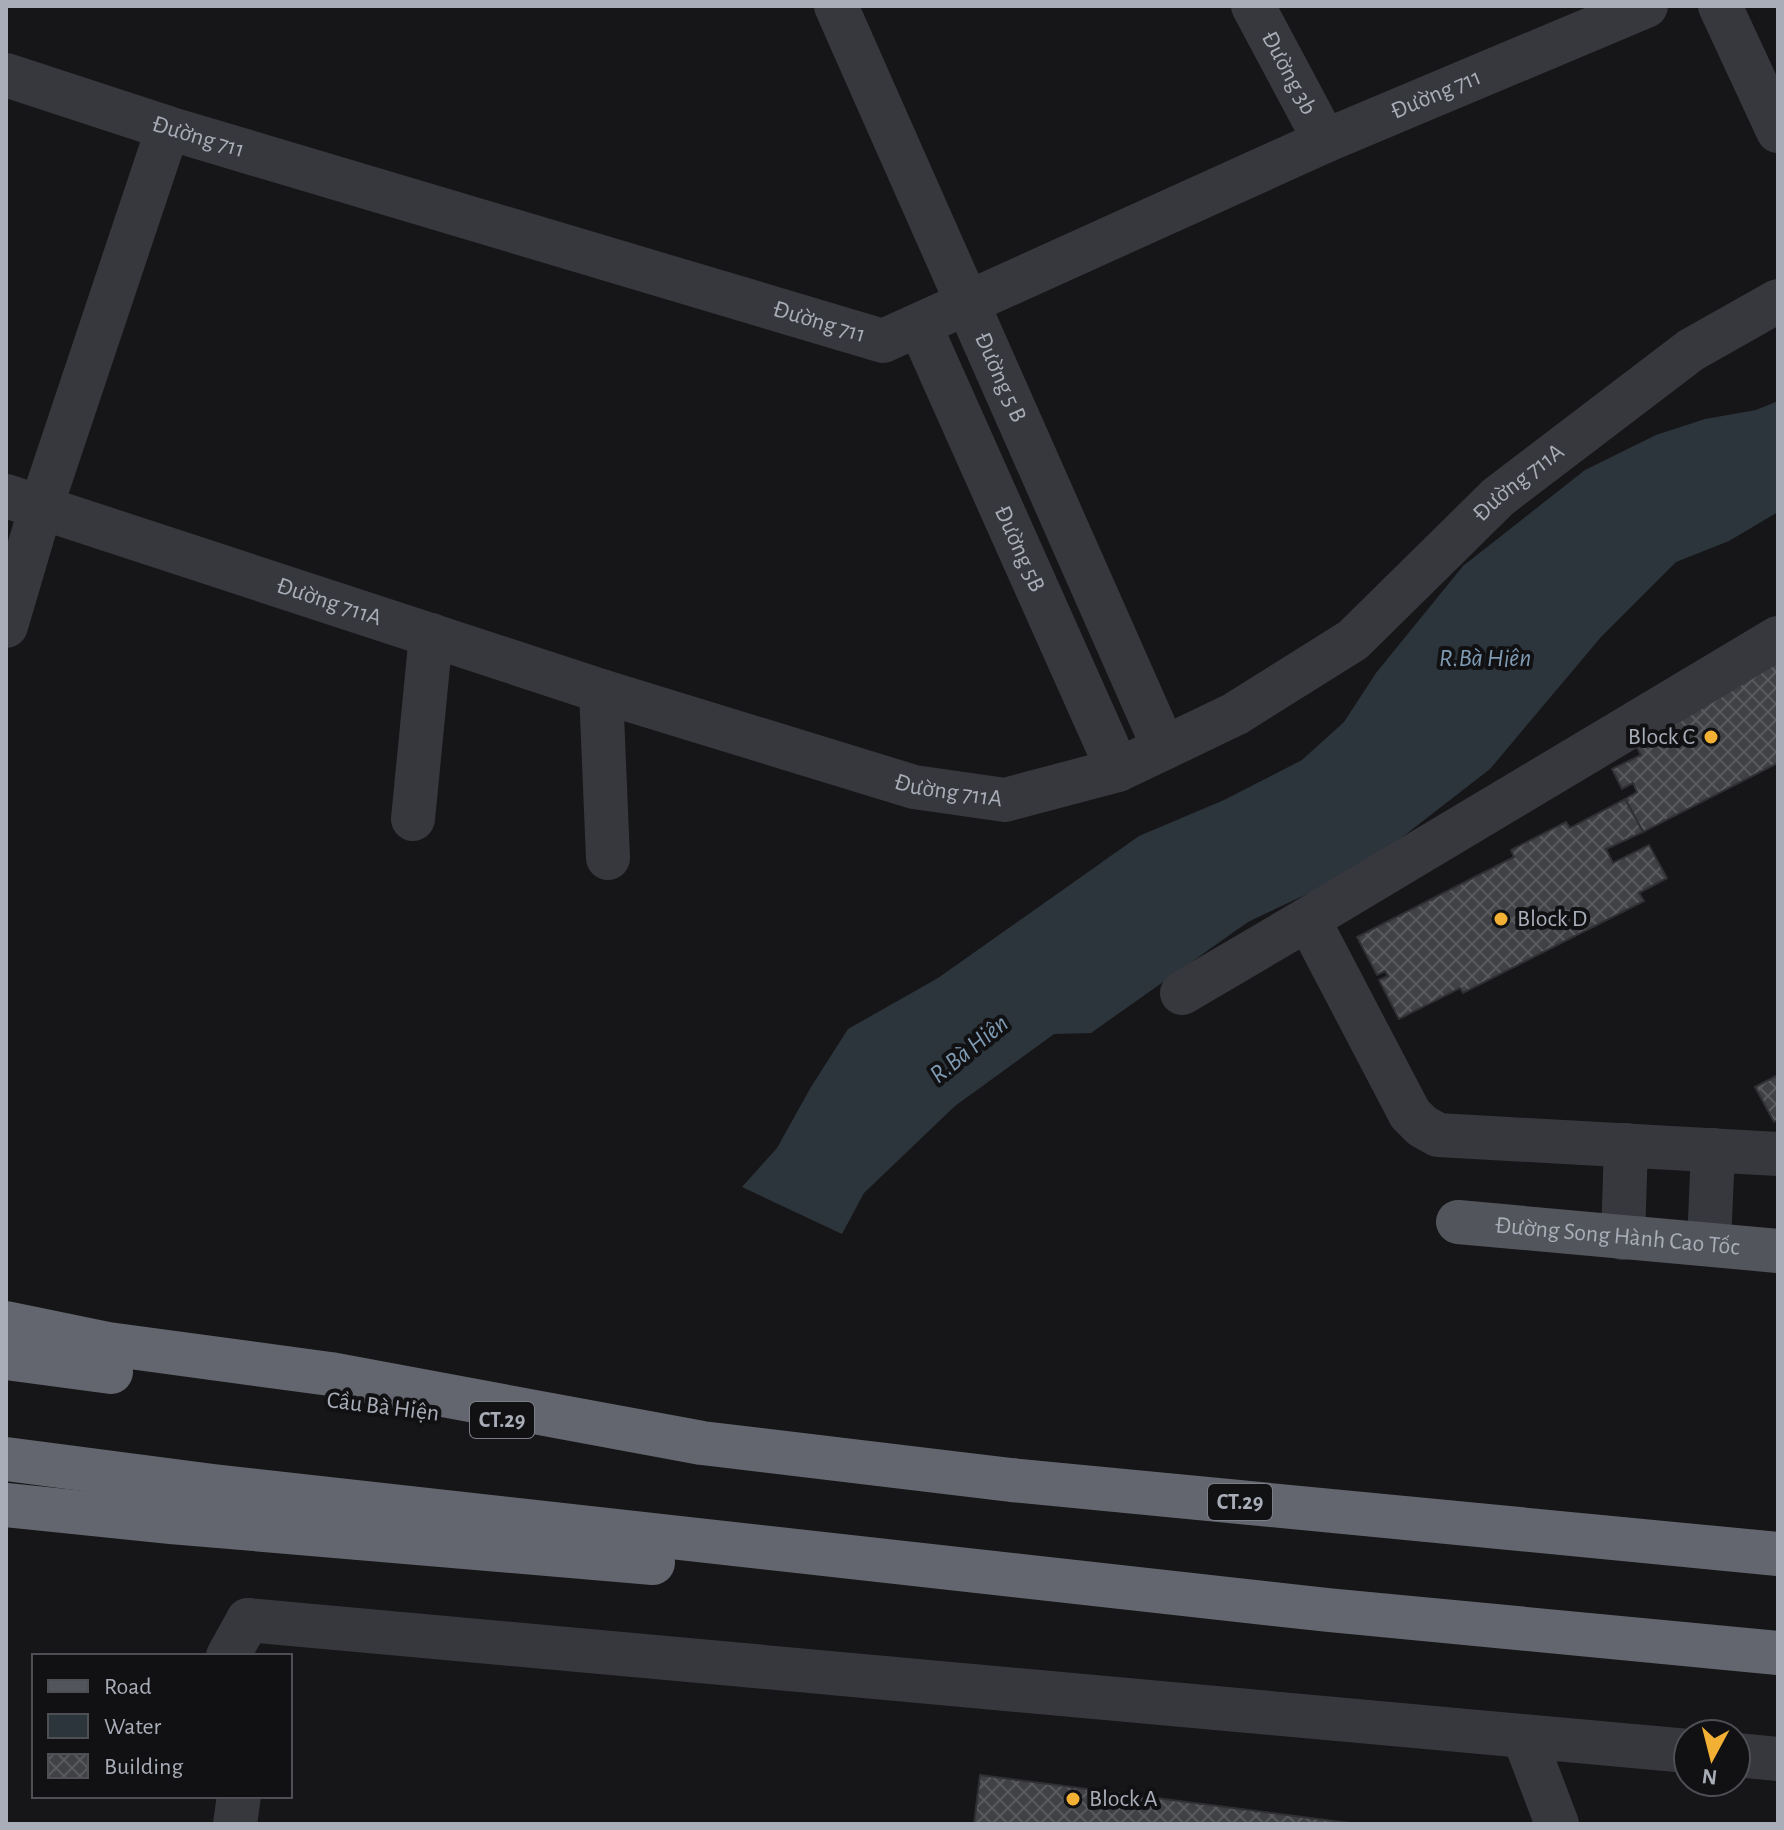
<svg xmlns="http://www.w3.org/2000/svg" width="1784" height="1830" font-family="'Alegreya Sans',sans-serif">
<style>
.water{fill:#2c353c}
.building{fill:url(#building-cross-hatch);stroke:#303034;stroke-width:2}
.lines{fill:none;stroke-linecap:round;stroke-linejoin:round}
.minor{stroke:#37383d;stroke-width:44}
.major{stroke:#53555c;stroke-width:44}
.highway{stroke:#63666e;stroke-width:44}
.poi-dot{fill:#f2b134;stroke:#111113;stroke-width:3}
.labels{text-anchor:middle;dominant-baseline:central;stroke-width:8;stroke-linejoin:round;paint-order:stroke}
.shield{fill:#111113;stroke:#7b7e86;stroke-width:2}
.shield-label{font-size:22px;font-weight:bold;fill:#a8adb8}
.street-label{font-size:24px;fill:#a8adb8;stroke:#111113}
.poi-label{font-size:24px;fill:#a8adb8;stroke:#111113;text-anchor:start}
.water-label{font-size:26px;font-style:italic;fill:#7f9bb3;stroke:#111113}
</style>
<defs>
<pattern id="building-cross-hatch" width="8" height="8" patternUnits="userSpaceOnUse" patternTransform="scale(2)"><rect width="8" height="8" fill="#404145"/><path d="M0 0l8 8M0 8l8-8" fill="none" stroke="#595a5e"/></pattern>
</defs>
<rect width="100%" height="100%" fill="#161618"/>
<path class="water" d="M 1778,401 L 1778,512 L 1729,541 L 1676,562 L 1601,637 L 1490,769 L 1383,852 L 1326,885 L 1248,922 L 1091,1033 L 1054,1034 L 955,1106 L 864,1193 L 842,1234 L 742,1187 L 777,1148 L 811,1087 L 848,1029 L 938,978 L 1139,836 L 1224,800 L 1302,760 L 1344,722 L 1376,673 L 1463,566 L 1585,470 L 1656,435 L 1705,419 L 1756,410 Z"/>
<g class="building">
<path d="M 1778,652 L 1778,763 L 1643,832 L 1625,799 L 1637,792 L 1633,783 L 1622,789 L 1612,769 L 1641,755 L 1634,743 Z"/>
<path d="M 1625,799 L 1643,832 L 1606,849 L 1613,863 L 1649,845 L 1667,878 L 1639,893 L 1644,901 L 1463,993 L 1460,988 L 1399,1019 L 1379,980 L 1388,976 L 1385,971 L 1377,975 L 1357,937 L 1514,857 L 1511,850 L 1566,822 L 1570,828 Z"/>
<path d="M 1778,1075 L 1778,1120 L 1774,1122 L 1755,1087 Z"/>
<path d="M 980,1775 L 1357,1824 L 974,1824 Z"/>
</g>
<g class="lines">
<g class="minor">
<path id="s1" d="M 836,6 L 1164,748"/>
<path id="s2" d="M 1253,6 L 1325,141"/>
<path d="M 1720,6 L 1778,131"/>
<path id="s3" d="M 6,75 L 168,128 L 883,341 L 1325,141 L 1646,6"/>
<path id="s4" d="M 920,326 L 1118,770"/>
<path id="s5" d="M 6,496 L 601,691 L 914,787 L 1005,800 L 1118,770 L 1235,714 L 1353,640 L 1498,497 L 1691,350 L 1778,301"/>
<path d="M 6,626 L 41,507 L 168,128"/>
<path d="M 1778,638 L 1308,919 L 1410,1114 L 1422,1126 L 1438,1135 L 1778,1154"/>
<path d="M 601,691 L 608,858"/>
<path d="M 413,819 L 431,635"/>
<path d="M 1182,993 L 1308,919"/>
<path d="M 1623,1238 L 1626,1145"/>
<path d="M 1709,1244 L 1713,1150"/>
<path d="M 248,1620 L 1688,1751"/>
<path d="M 228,1656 L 248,1620"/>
<path d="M 1524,1737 L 1557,1824"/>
<path d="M 1736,1755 L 1778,1759"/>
<path d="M 235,1824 L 239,1796"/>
</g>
<path class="major" id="s6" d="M 1458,1222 L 1778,1251"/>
<g class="highway">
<path d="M 6,1323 L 108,1344 L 330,1374 L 702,1443 L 1011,1480 L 1778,1554"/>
<path d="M 6,1358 L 111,1372"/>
<path d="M 6,1459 L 213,1486 L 1328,1610 L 1778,1653"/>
<path d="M 6,1505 L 171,1522 L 653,1563"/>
</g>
</g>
<g class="poi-dot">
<circle cx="1711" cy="737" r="8"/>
<circle cx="1501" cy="919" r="8"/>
<circle cx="1073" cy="1799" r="8"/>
</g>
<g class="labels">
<g class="shield">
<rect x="470" y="1402" width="64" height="36" rx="6"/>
<rect x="1208" y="1484" width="64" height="36" rx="6"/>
</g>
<g class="shield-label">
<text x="502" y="1420">CT.29</text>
<text x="1240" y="1502">CT.29</text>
</g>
<g class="street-label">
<text stroke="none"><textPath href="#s2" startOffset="76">Đường 3b</textPath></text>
<text stroke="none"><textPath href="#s3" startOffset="1522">Đường 711</textPath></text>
<text stroke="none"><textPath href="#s3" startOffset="202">Đường 711</textPath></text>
<text stroke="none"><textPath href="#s3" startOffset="850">Đường 711</textPath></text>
<text stroke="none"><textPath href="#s1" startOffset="406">Đường 5 B</textPath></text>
<text stroke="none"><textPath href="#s5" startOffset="1660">Đường 711A</textPath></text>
<text stroke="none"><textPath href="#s4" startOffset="244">Đường 5B</textPath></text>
<text stroke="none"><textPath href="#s5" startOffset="340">Đường 711A</textPath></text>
<text stroke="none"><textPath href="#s5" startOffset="988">Đường 711A</textPath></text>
<text stroke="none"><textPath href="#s6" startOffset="160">Đường Song Hành Cao Tốc</textPath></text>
<text transform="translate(383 1407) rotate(7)">Cầu Bà Hiện</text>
</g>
<g class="poi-label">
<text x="1695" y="737" text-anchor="end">Block C</text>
<text x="1517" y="919">Block D</text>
<text x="1089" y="1799">Block A</text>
</g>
<g class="water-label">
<text x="1485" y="658">R.Bà Hiên</text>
<text transform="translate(969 1049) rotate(-39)">R.Bà Hiên</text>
</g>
</g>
<rect width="1784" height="1830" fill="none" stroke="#a8adb8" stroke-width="16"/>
<rect x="32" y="1654" width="260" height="144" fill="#111113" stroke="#4d4f55" stroke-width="2"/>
<rect x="48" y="1680" width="40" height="12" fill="#53555c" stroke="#4d4f55" stroke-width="2"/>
<text x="104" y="1694" font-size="24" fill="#a8adb8">Road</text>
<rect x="48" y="1714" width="40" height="24" fill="#2c353c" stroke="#4d4f55" stroke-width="2"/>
<text x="104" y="1734" font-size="24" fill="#a8adb8">Water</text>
<rect x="48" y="1754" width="40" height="24" fill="url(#building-cross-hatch)" stroke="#4d4f55" stroke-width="2"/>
<text x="104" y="1774" font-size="24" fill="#a8adb8">Building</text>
<g transform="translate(1712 1758) rotate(187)"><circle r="38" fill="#111113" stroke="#4d4f55" stroke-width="2"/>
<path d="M0-6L14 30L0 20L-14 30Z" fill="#f2b134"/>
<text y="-12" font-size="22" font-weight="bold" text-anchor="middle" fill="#a8adb8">N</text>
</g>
</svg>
